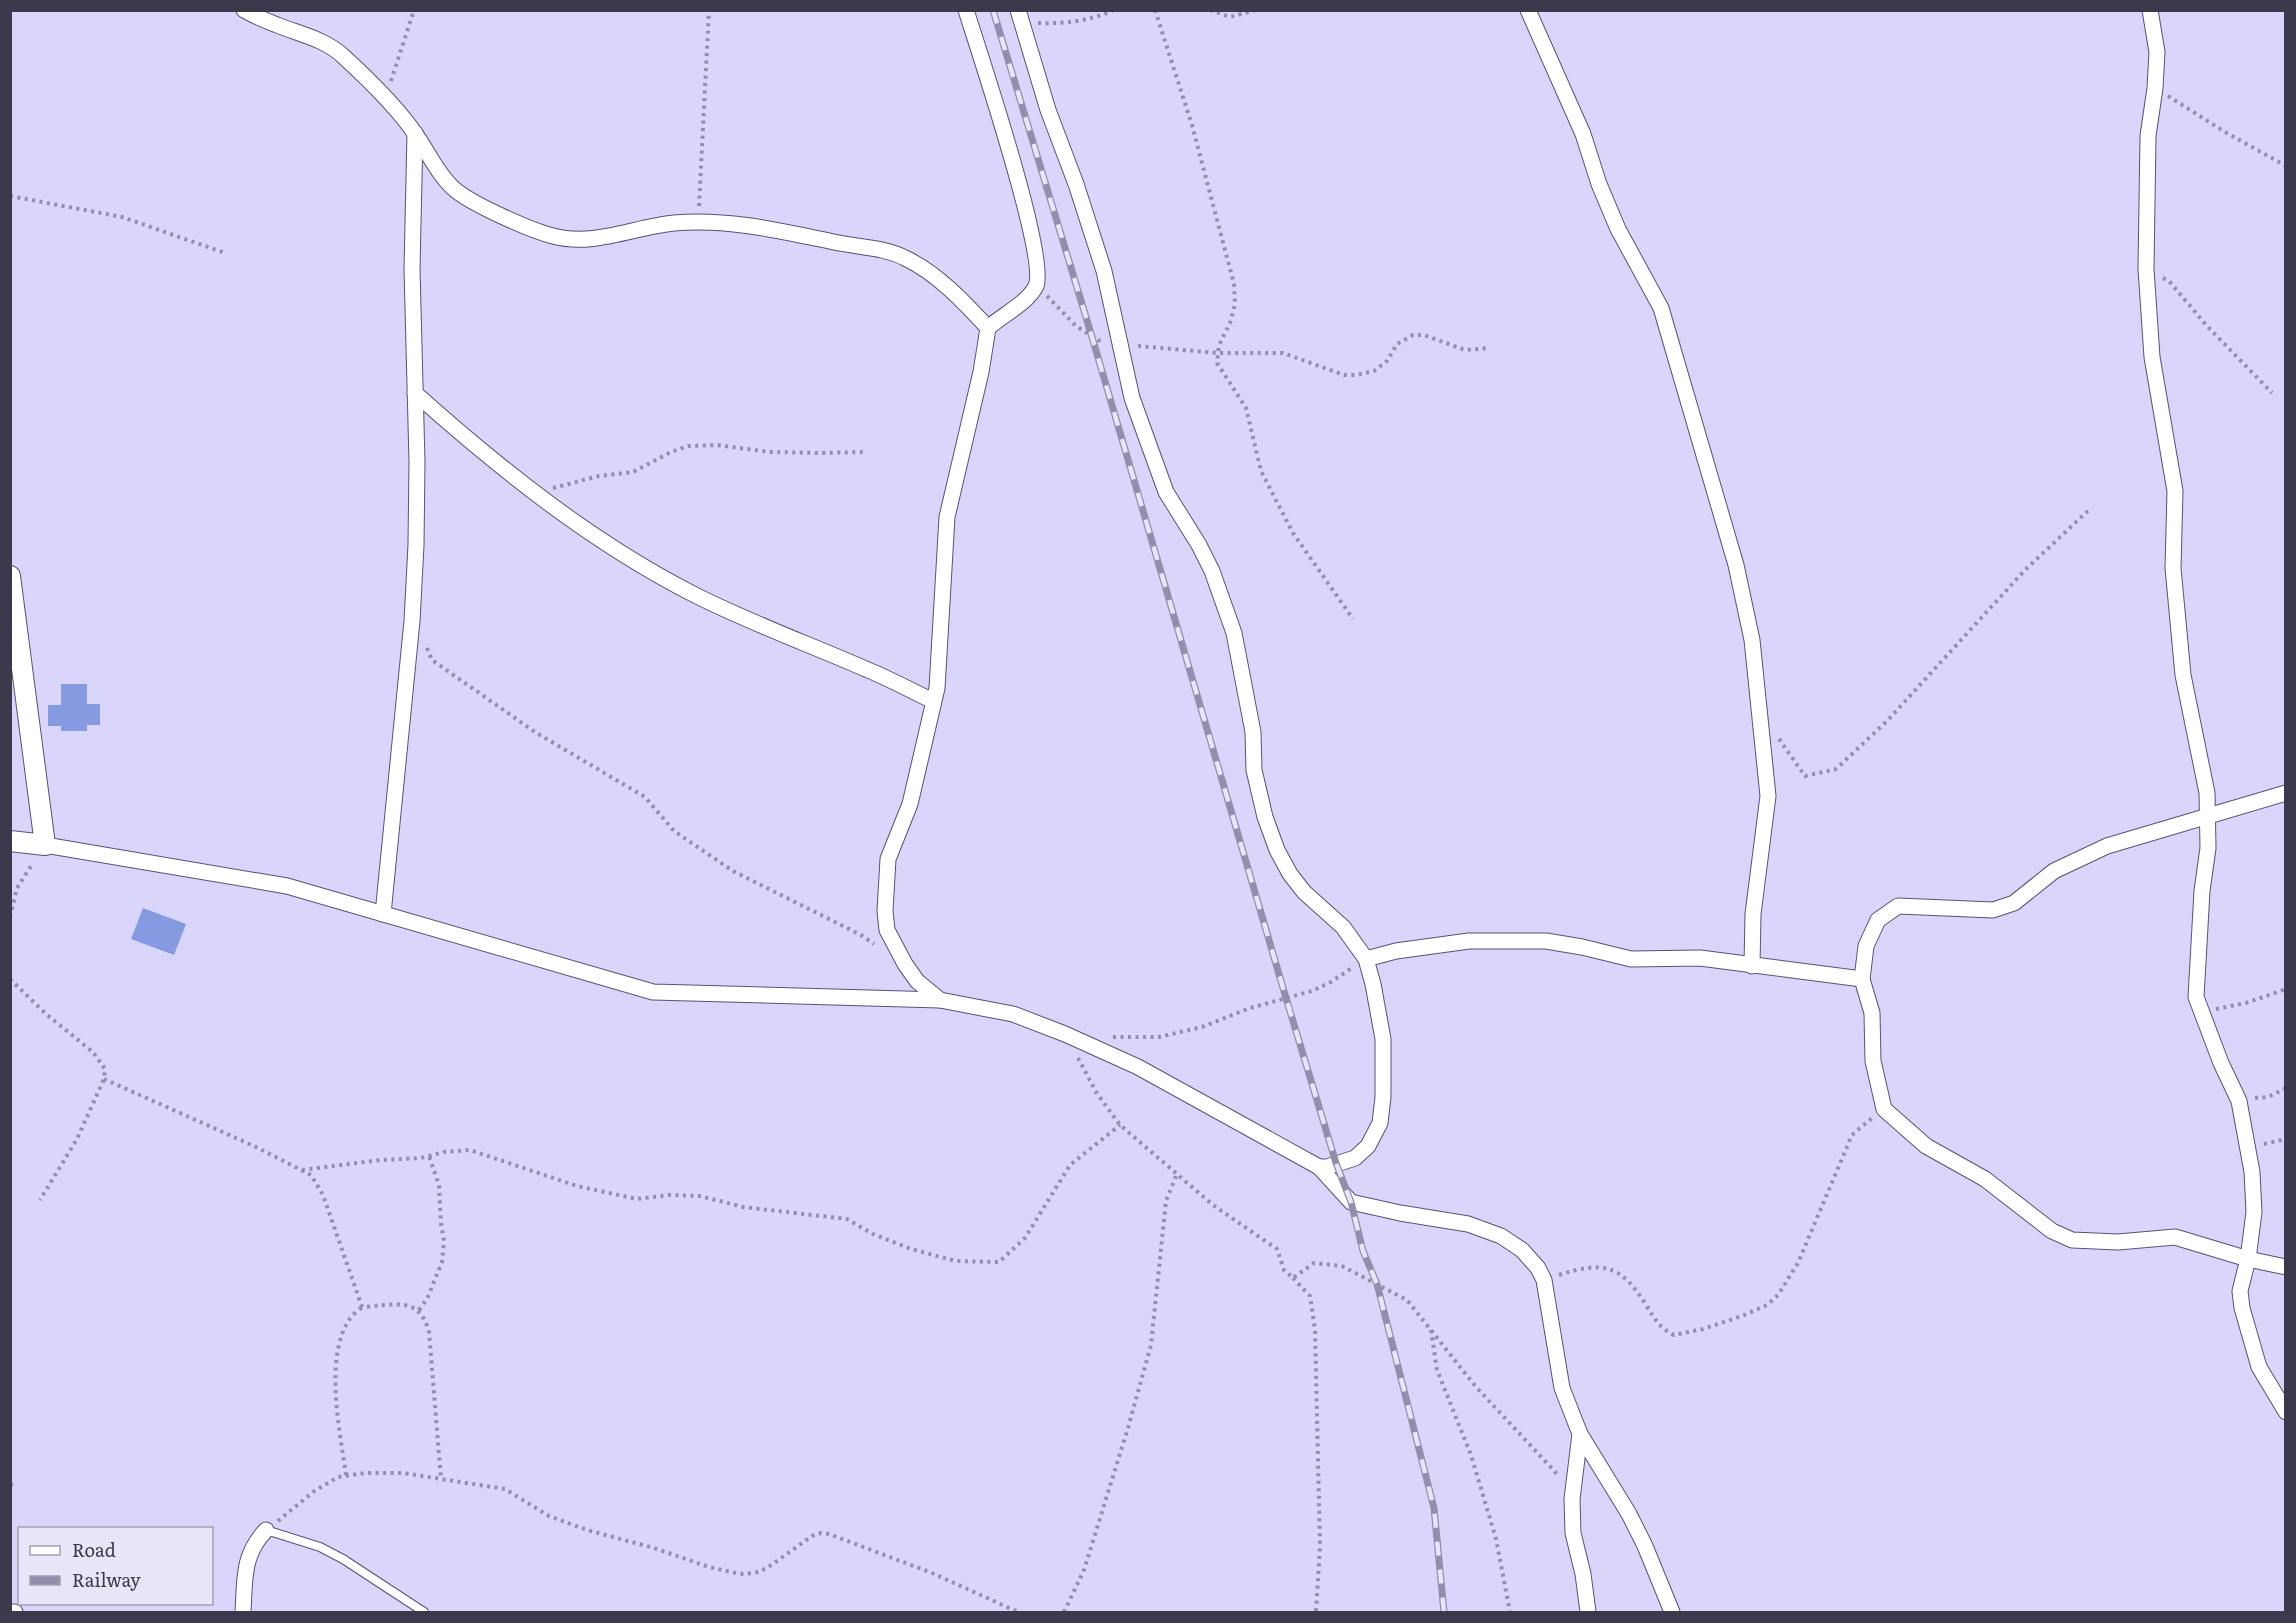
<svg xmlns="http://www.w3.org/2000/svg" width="2296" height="1623" font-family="Literata,serif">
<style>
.building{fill:#869ae1}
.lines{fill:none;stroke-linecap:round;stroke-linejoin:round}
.service-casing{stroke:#585178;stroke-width:10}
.minor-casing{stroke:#585178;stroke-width:17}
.tertiary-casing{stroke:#585178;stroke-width:22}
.path{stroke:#918daa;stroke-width:4;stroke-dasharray:3 4.5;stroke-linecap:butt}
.service{stroke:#fff;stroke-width:8}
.minor{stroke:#fff;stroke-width:15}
.tertiary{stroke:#fff;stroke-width:20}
.rail-casing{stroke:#928eab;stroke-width:7}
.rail{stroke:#e7e5f8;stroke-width:4.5;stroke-dasharray:14;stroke-linecap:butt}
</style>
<rect width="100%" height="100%" fill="#dad5fa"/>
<g class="building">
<path d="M 61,684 L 87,684 L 87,704 L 100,704 L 100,725 L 87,725 L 87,731 L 61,731 L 61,726 L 48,726 L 48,705 L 61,705 Z"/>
<path d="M 143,908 L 186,924 L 174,955 L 131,939 Z"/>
</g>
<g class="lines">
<defs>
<path id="service" d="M 266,1530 L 320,1547 L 343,1559 L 424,1612"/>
<g id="minor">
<path d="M 244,10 C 255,16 266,21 277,25 C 299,34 325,39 343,56 C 367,78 398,108 416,135 C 428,152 437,173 452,187 C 468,203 530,230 553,236 C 593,247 634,227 674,223 C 730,218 785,232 839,243 C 860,247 886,248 905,258 C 937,273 964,302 988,328 L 981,372 L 947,517 L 937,688 L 910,804 L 888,859 L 885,911 L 887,930 L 905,964 L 917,981 L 940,1000"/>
<path d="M 966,10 C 979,52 1048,257 1036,286 C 1027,304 1002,315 988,328"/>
<path d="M 1018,10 L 1048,110 L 1076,184 L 1104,271 L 1132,398 L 1166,492 L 1199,545 L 1212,571 L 1234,633 L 1253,732 L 1254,770 L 1265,817 L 1277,850 L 1290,874 L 1304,892 L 1343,927 L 1366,959 L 1373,984 L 1383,1039 L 1383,1097 L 1380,1123 L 1368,1146 L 1355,1158 L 1327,1167 L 1319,1167"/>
<path d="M 1528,10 L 1583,134 L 1599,184 L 1618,229 L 1661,308 L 1736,565 L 1752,640 L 1768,796 L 1753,914 L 1752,966"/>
<path d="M 2150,10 L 2157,52 L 2155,88 L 2148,136 L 2146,269 L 2152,357 L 2175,491 L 2173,568 L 2183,675 L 2207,793 L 2208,848 L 2202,891 L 2196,997 L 2221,1063 L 2239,1101 L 2252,1172 L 2254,1212 L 2248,1259 L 2240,1291 L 2242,1308 L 2259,1367 L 2286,1412"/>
<path d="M 415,393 C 501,470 594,544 697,596 C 753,624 811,645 868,670 C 890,679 912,691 933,701"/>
<path d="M 2286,793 L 2107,846 L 2054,871 L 2014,903 L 1993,910 L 1898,906 L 1878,920 L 1866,946 L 1862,979 L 1872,1013 L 1873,1061 L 1884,1109 L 1926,1146 L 1985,1179 L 2052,1231 L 2072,1240 L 2118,1242 L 2175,1237 L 2248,1259 L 2286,1267"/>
<path d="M 45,845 L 287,886 L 653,992 L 940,1000 L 1013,1014 L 1065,1034 L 1138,1067 L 1319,1167 L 1351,1202 L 1400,1213 L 1468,1224 L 1501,1236 L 1522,1250 L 1538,1268 L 1544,1280 L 1562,1388 L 1580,1434 L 1629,1514 L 1645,1546 L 1672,1612"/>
<path d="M 383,914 L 412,621 L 416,545 L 417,462 L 412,269 L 415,133"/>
<path d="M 1366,959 L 1396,951 L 1469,941 L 1546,941 L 1582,947 L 1631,959 L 1700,958 L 1862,979"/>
<path d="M 1580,1434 L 1572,1499 L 1573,1533 L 1583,1574 L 1588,1612"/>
<path d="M 10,1612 L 15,1612"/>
<path d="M 243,1612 C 245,1580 242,1555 266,1530"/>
</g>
<path id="tertiary" d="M 10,576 L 45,845 L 10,841"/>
</defs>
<use href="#service" class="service-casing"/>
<use href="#minor" class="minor-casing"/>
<use href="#tertiary" class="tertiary-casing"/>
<g class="path">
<path d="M 1155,10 L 1192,125 L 1234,284 L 1235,304 L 1230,323 L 1219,345 L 1217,363 L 1246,408 L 1261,471 L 1293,533 L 1353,619"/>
<path d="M 1210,10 L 1230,17 L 1256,10"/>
<path d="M 1038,23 C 1065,24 1089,21 1114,10"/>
<path d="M 391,81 L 414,10"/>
<path d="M 2168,96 L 2225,132 L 2286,166"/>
<path d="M 10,196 L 122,217 L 225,253"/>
<path d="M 699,206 L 709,10"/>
<path d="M 2163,278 L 2169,281 L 2207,326 L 2272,393"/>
<path d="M 1047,296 L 1076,326 L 1103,343"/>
<path d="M 1138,346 L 1218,353 L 1283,353 L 1344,375 L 1356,375 L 1374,371 L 1387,361 L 1397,344 L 1413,335 L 1424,335 L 1465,350 L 1490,348"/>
<path d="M 553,488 L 599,476 L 633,472 L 671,452 L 688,446 L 717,445 L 770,452 L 819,453 L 866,452"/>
<path d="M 427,648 L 432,660 L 535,732 L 645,797 L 674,831 L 733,871 L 861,935 L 874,944"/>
<path d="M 1779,739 L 1805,776 L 1836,769 L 1887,721 L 2025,570 L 2091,508"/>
<path d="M 10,917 L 17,888 L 33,863"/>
<path d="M 10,979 L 46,1014 L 93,1052 L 105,1069 L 104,1079 L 77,1139 L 40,1200"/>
<path d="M 2216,1009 L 2246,1003 L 2286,989"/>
<path d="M 1113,1037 L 1159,1037 L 1202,1027 L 1250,1008 L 1312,991 L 1331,982 L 1353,967"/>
<path d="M 1078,1058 L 1096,1092 L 1120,1125 L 1213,1205 L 1277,1249 L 1284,1270 L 1293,1278 L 1314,1263 L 1342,1266 L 1407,1300 L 1476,1387 L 1559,1476"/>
<path d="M 104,1079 L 254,1146 L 311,1175 L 323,1195 L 362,1307 C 393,1306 419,1294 429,1332 L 441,1479"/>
<path d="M 2255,1098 L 2268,1097 L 2286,1088"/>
<path d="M 2264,1144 L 2286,1139"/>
<path d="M 302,1170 L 380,1160 L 421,1158 L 444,1152 L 470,1150 L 577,1186 L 637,1199 L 669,1195 L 700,1196 L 743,1207 L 847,1219 L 873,1234 L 911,1249 L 956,1261 L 999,1262 L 1025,1238 L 1070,1165 L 1120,1125"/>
<path d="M 1559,1275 C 1602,1261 1621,1264 1646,1305 C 1655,1319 1658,1327 1674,1335 L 1703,1329 L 1742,1316 L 1767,1305 L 1778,1295 L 1798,1263 L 1852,1135 L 1872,1118"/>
<path d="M 1293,1278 L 1310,1296 L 1315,1329 L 1320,1546 L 1316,1612"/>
<path d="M 419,1310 L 427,1299 L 442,1262 L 444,1241 L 441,1224 L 439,1185 L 429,1156"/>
<path d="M 1431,1330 L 1437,1370 L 1471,1455 L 1496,1539 L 1510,1612"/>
<path d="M 346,1475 C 340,1432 324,1359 349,1320 C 352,1315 358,1311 362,1307"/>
<path d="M 10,1485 L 15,1484"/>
<path d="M 278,1521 L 313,1492 L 338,1477 L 365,1473 L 403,1473 L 505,1489 L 549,1516 L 587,1530 L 654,1548 L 709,1567 L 740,1574 L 755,1573 L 767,1568 L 812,1536 L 821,1533 L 829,1534 L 932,1573 L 1018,1612"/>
<path d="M 1064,1612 L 1084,1570 L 1128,1428 L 1151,1345 L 1166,1201 L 1176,1176"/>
</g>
<use href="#service" class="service"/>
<use href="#minor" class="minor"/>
<use href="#tertiary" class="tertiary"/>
<defs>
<path id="rail" d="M 993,10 L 1092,337 L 1286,998 L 1336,1163 L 1351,1202 L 1363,1251 L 1377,1284 L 1434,1508 L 1444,1612"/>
</defs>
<use href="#rail" class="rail-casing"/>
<use href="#rail" class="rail"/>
</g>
<rect width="2296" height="1623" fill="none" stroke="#3c394c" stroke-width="24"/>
<rect x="18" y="1527" width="195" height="78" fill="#e7e5f8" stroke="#a3a0b3" stroke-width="1.5"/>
<rect x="30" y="1546" width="30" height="9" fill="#ffffff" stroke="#a3a0b3" stroke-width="1.5"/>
<text x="72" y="1557" font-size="18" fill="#3c394c">Road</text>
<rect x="30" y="1576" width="30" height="9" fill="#928eab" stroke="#a3a0b3" stroke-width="1.5"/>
<text x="72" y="1587" font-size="18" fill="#3c394c">Railway</text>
</svg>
